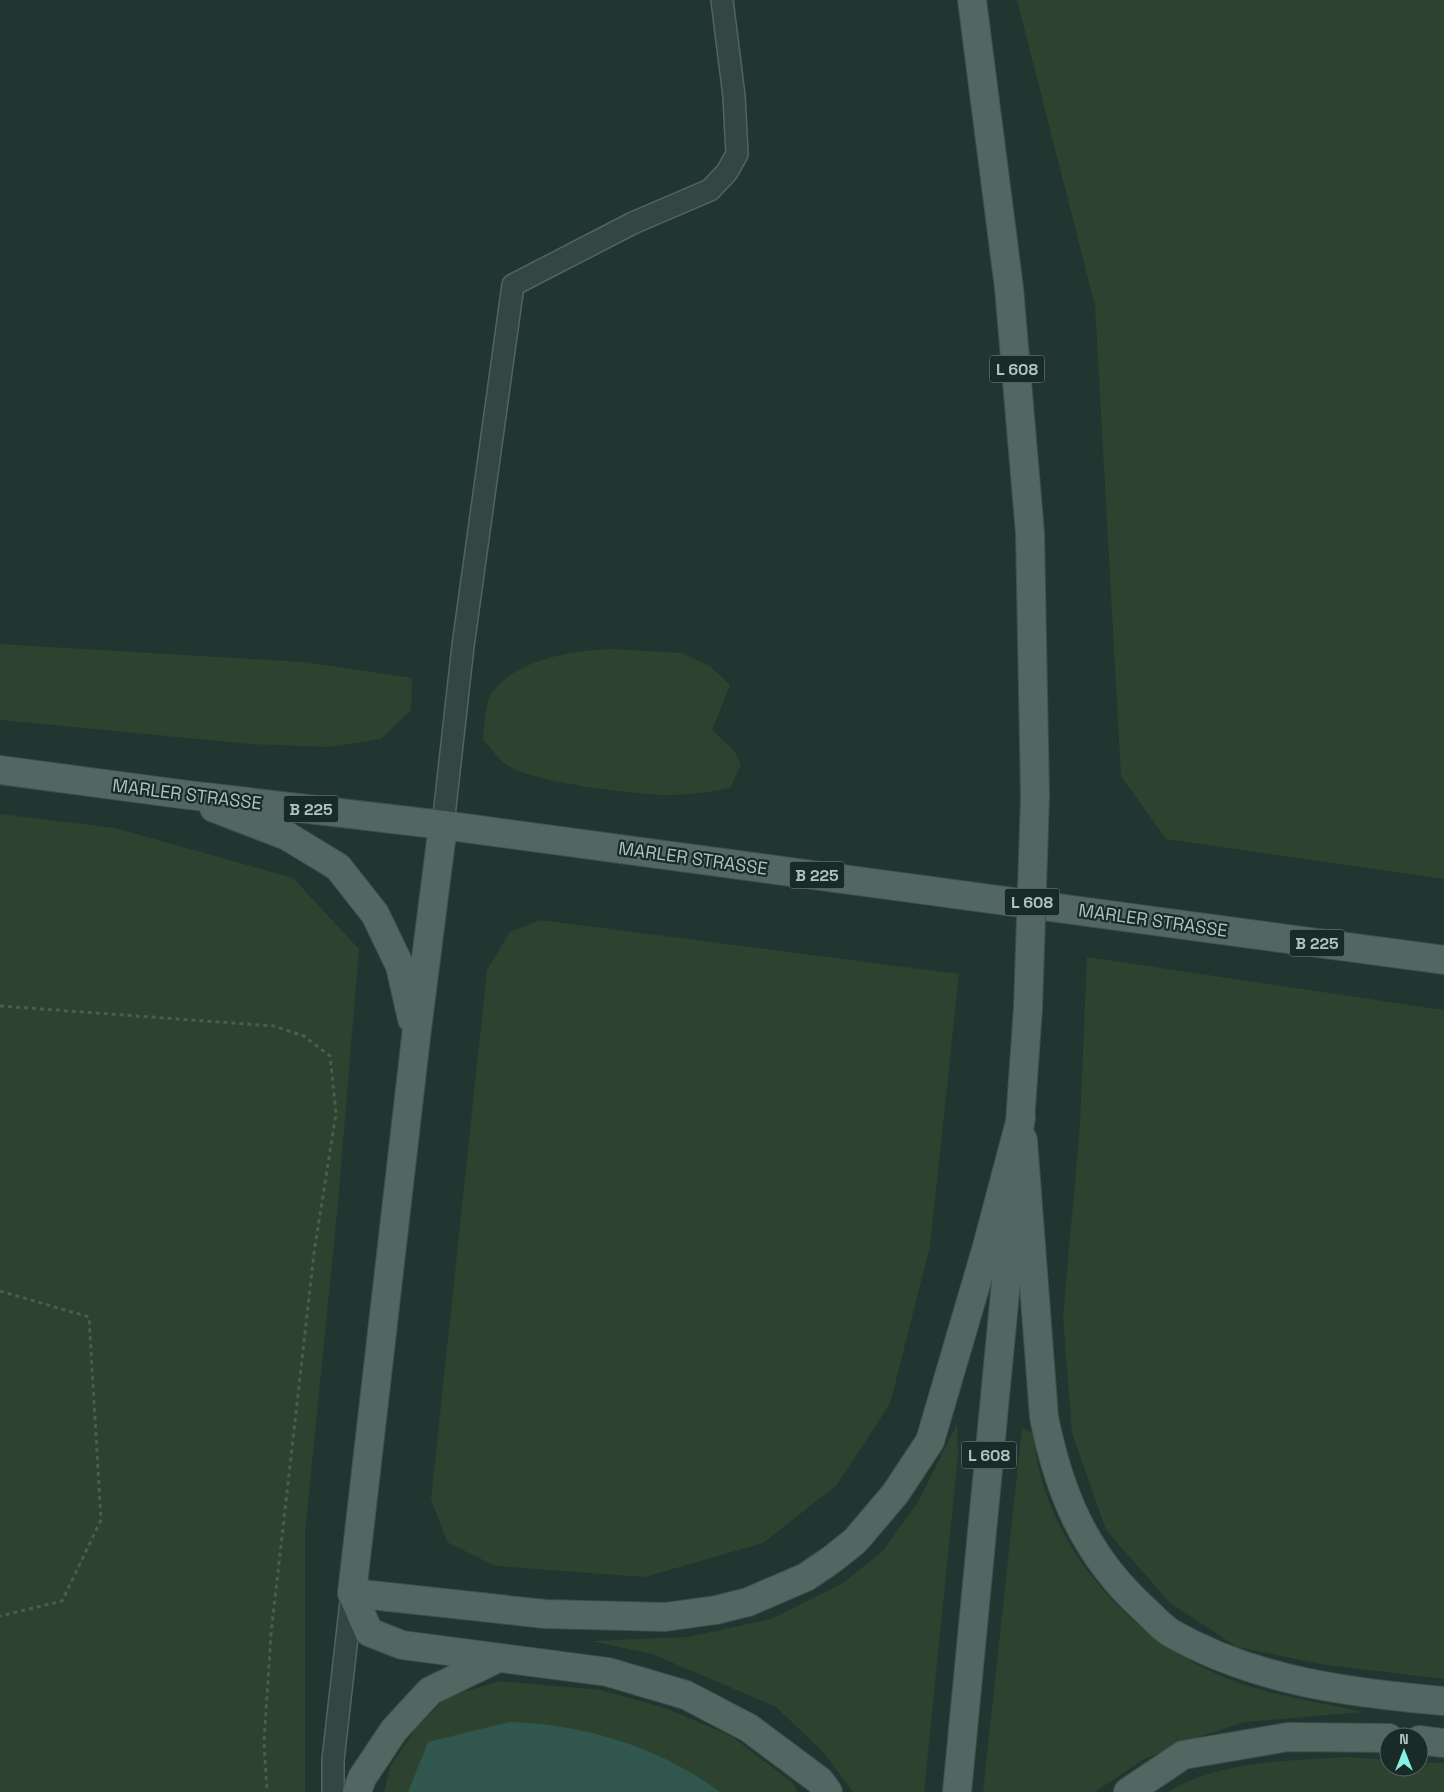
<svg xmlns="http://www.w3.org/2000/svg" width="1444" height="1792" font-family="'Space Grotesk',sans-serif">
<style>
.green{fill:#2e4230}
.water{fill:#30564e}
.lines{fill:none;stroke-linecap:round;stroke-linejoin:round}
.lane-casing{stroke:#526461;stroke-width:24}
.primary-casing{stroke:#3e504c;stroke-width:30}
.path{stroke:#495d50;stroke-width:3;stroke-dasharray:4 4;stroke-linecap:butt}
.lane{stroke:#344643;stroke-width:21}
.primary{stroke:#526662;stroke-width:28}
.primary-bridge-casing{stroke:#3e504c;stroke-width:30;stroke-linecap:butt}
.primary-bridge{stroke:#526662;stroke-width:28}
.labels{text-anchor:middle;dominant-baseline:central;stroke-width:4.5;stroke-linejoin:round;paint-order:stroke}
.shield{fill:#1a2b27;stroke:#829592;stroke-width:1}
.shield-label{font-size:16px;font-weight:bold;fill:#aec3c0}
.street-label{font-size:18px;fill:#aec3c0;stroke:#1a2b27}
</style>
<rect width="100%" height="100%" fill="#213531"/>
<g class="green">
<path d="M 1017,0 L 1444,0 L 1444,879 L 1166,839 L 1121,776 L 1095,306 Z"/>
<path d="M 0,644 L 304,662 L 412,678 L 411,710 L 381,739 L 330,747 L 250,744 L 0,720 Z"/>
<path d="M 613,649 L 682,653 L 710,666 L 730,685 L 712,730 L 735,752 L 741,765 L 730,788 C 710,792 690,795 669,795 C 638,795 530,782 507,765 C 498,759 491,748 483,740 C 484,729 485,703 491,694 C 515,659 574,650 613,649 Z"/>
<path d="M 0,814 L 115,828 L 293,878 L 359,949 L 338,1203 L 305,1532 L 305,1792 L 0,1792 Z"/>
<path d="M 540,920 L 959,974 L 930,1246 L 890,1404 L 836,1486 L 763,1543 L 645,1577 L 495,1566 L 447,1542 L 431,1499 L 487,970 L 510,932 Z"/>
<path d="M 1087,957 L 1444,1010 L 1444,1679 L 1326,1665 L 1237,1647 L 1170,1603 L 1106,1530 L 1072,1433 L 1063,1316 L 1080,1125 Z"/>
<path d="M 957,1424 L 958,1456 L 924,1792 L 853,1792 L 824,1753 L 776,1707 L 652,1654 L 591,1641 L 688,1637 L 771,1619 L 841,1584 L 882,1552 L 918,1502 Z"/>
<path d="M 1022,1428 L 1032,1433 C 1036,1450 1038,1468 1043,1485 C 1074,1581 1157,1658 1252,1687 C 1288,1698 1326,1704 1363,1712 L 1245,1722 L 1198,1737 L 1144,1759 L 1095,1792 L 983,1792 Z"/>
<path d="M 500,1681 L 601,1690 L 665,1708 L 731,1736 L 792,1782 L 798,1792 L 384,1792 L 390,1767 L 416,1728 L 447,1697 Z"/>
<path d="M 1346,1757 L 1389,1760 L 1389,1767 L 1419,1767 L 1419,1762 L 1444,1763 L 1444,1792 L 1168,1792 C 1221,1760 1286,1761 1346,1757 Z"/>
</g>
<path class="water" d="M 509,1722 C 583,1724 660,1747 720,1792 L 408,1792 L 428,1742 Z"/>
<g class="lines">
<defs>
<g id="lane">
<path d="M 443,825 L 463,646 L 513,285 L 633,223 L 710,190 L 727,172 L 737,154 L 734,96 L 722,0"/>
<path d="M 333,1792 L 333,1760 L 352,1593"/>
</g>
<g id="primary">
<path d="M 972,0 L 1009,288 L 1030,533 L 1035,796"/>
<path d="M 0,770 L 180,794 L 443,825 L 1444,960"/>
<path d="M 214,808 L 287,836 L 338,867 L 375,914 L 400,966 L 412,1019"/>
<path d="M 443,825 L 416,1037 L 352,1593 L 369,1632 L 402,1645 L 608,1672 L 686,1695 L 749,1728 L 820,1781 L 828,1792"/>
<path d="M 1019,1136 L 1028,1008"/>
<path d="M 1023,1140 L 1044,1417 C 1059,1493 1085,1555 1143,1608 C 1152,1616 1161,1627 1171,1633 C 1255,1681 1350,1693 1444,1701"/>
<path d="M 352,1593 L 545,1614 L 665,1617 L 716,1610 L 748,1602 L 806,1577 L 831,1560 L 855,1541 L 895,1494 L 930,1441 L 986,1250 L 1021,1118"/>
<path d="M 1419,1740 L 1444,1743"/>
<path d="M 357,1792 L 362,1778 L 394,1730 L 430,1691 L 496,1659"/>
<path d="M 957,1792 L 1014,1199"/>
<path d="M 1128,1792 L 1183,1755 L 1288,1737 L 1389,1738"/>
</g>
</defs>
<use href="#lane" class="lane-casing"/>
<use href="#primary" class="primary-casing"/>
<g class="path">
<path d="M 0,1006 L 274,1026 L 304,1036 L 330,1056 L 336,1113 L 314,1253 L 271,1634 L 264,1742 L 267,1792"/>
<path d="M 0,1291 L 89,1317 L 101,1520 L 62,1601 L 0,1616"/>
</g>
<use href="#lane" class="lane"/>
<use href="#primary" class="primary"/>
<defs>
<path id="primary-bridge" d="M 1028,1008 L 1035,796"/>
</defs>
<use href="#primary-bridge" class="primary-bridge-casing"/>
<use href="#primary-bridge" class="primary-bridge"/>
</g>
<g class="labels">
<g class="shield">
<rect x="989.5" y="355.5" width="55" height="27" rx="4"/>
<rect x="283.5" y="795.5" width="55" height="27" rx="4"/>
<rect x="789.5" y="861.5" width="55" height="27" rx="4"/>
<rect x="1004.5" y="888.5" width="55" height="27" rx="4"/>
<rect x="1289.5" y="929.5" width="55" height="27" rx="4"/>
<rect x="961.5" y="1441.5" width="55" height="27" rx="4"/>
</g>
<g class="shield-label">
<text x="1017" y="369">L 608</text>
<text x="311" y="809">B 225</text>
<text x="817" y="875">B 225</text>
<text x="1032" y="902">L 608</text>
<text x="1317" y="943">B 225</text>
<text x="989" y="1455">L 608</text>
</g>
<g class="street-label">
<text transform="translate(187 794) rotate(7)">MARLER STRASSE</text>
<text transform="translate(693 858) rotate(8)">MARLER STRASSE</text>
<text transform="translate(1153 920) rotate(8)">MARLER STRASSE</text>
</g>
</g>
<g transform="translate(1404 1752)"><circle r="24" fill="#1a2b27" stroke="#556864"/>
<path d="M0-4L9 19L0 12L-9 19Z" fill="#85f1e0"/>
<text y="-8" font-size="14" font-weight="bold" text-anchor="middle" fill="#aec3c0">N</text>
</g>
</svg>
